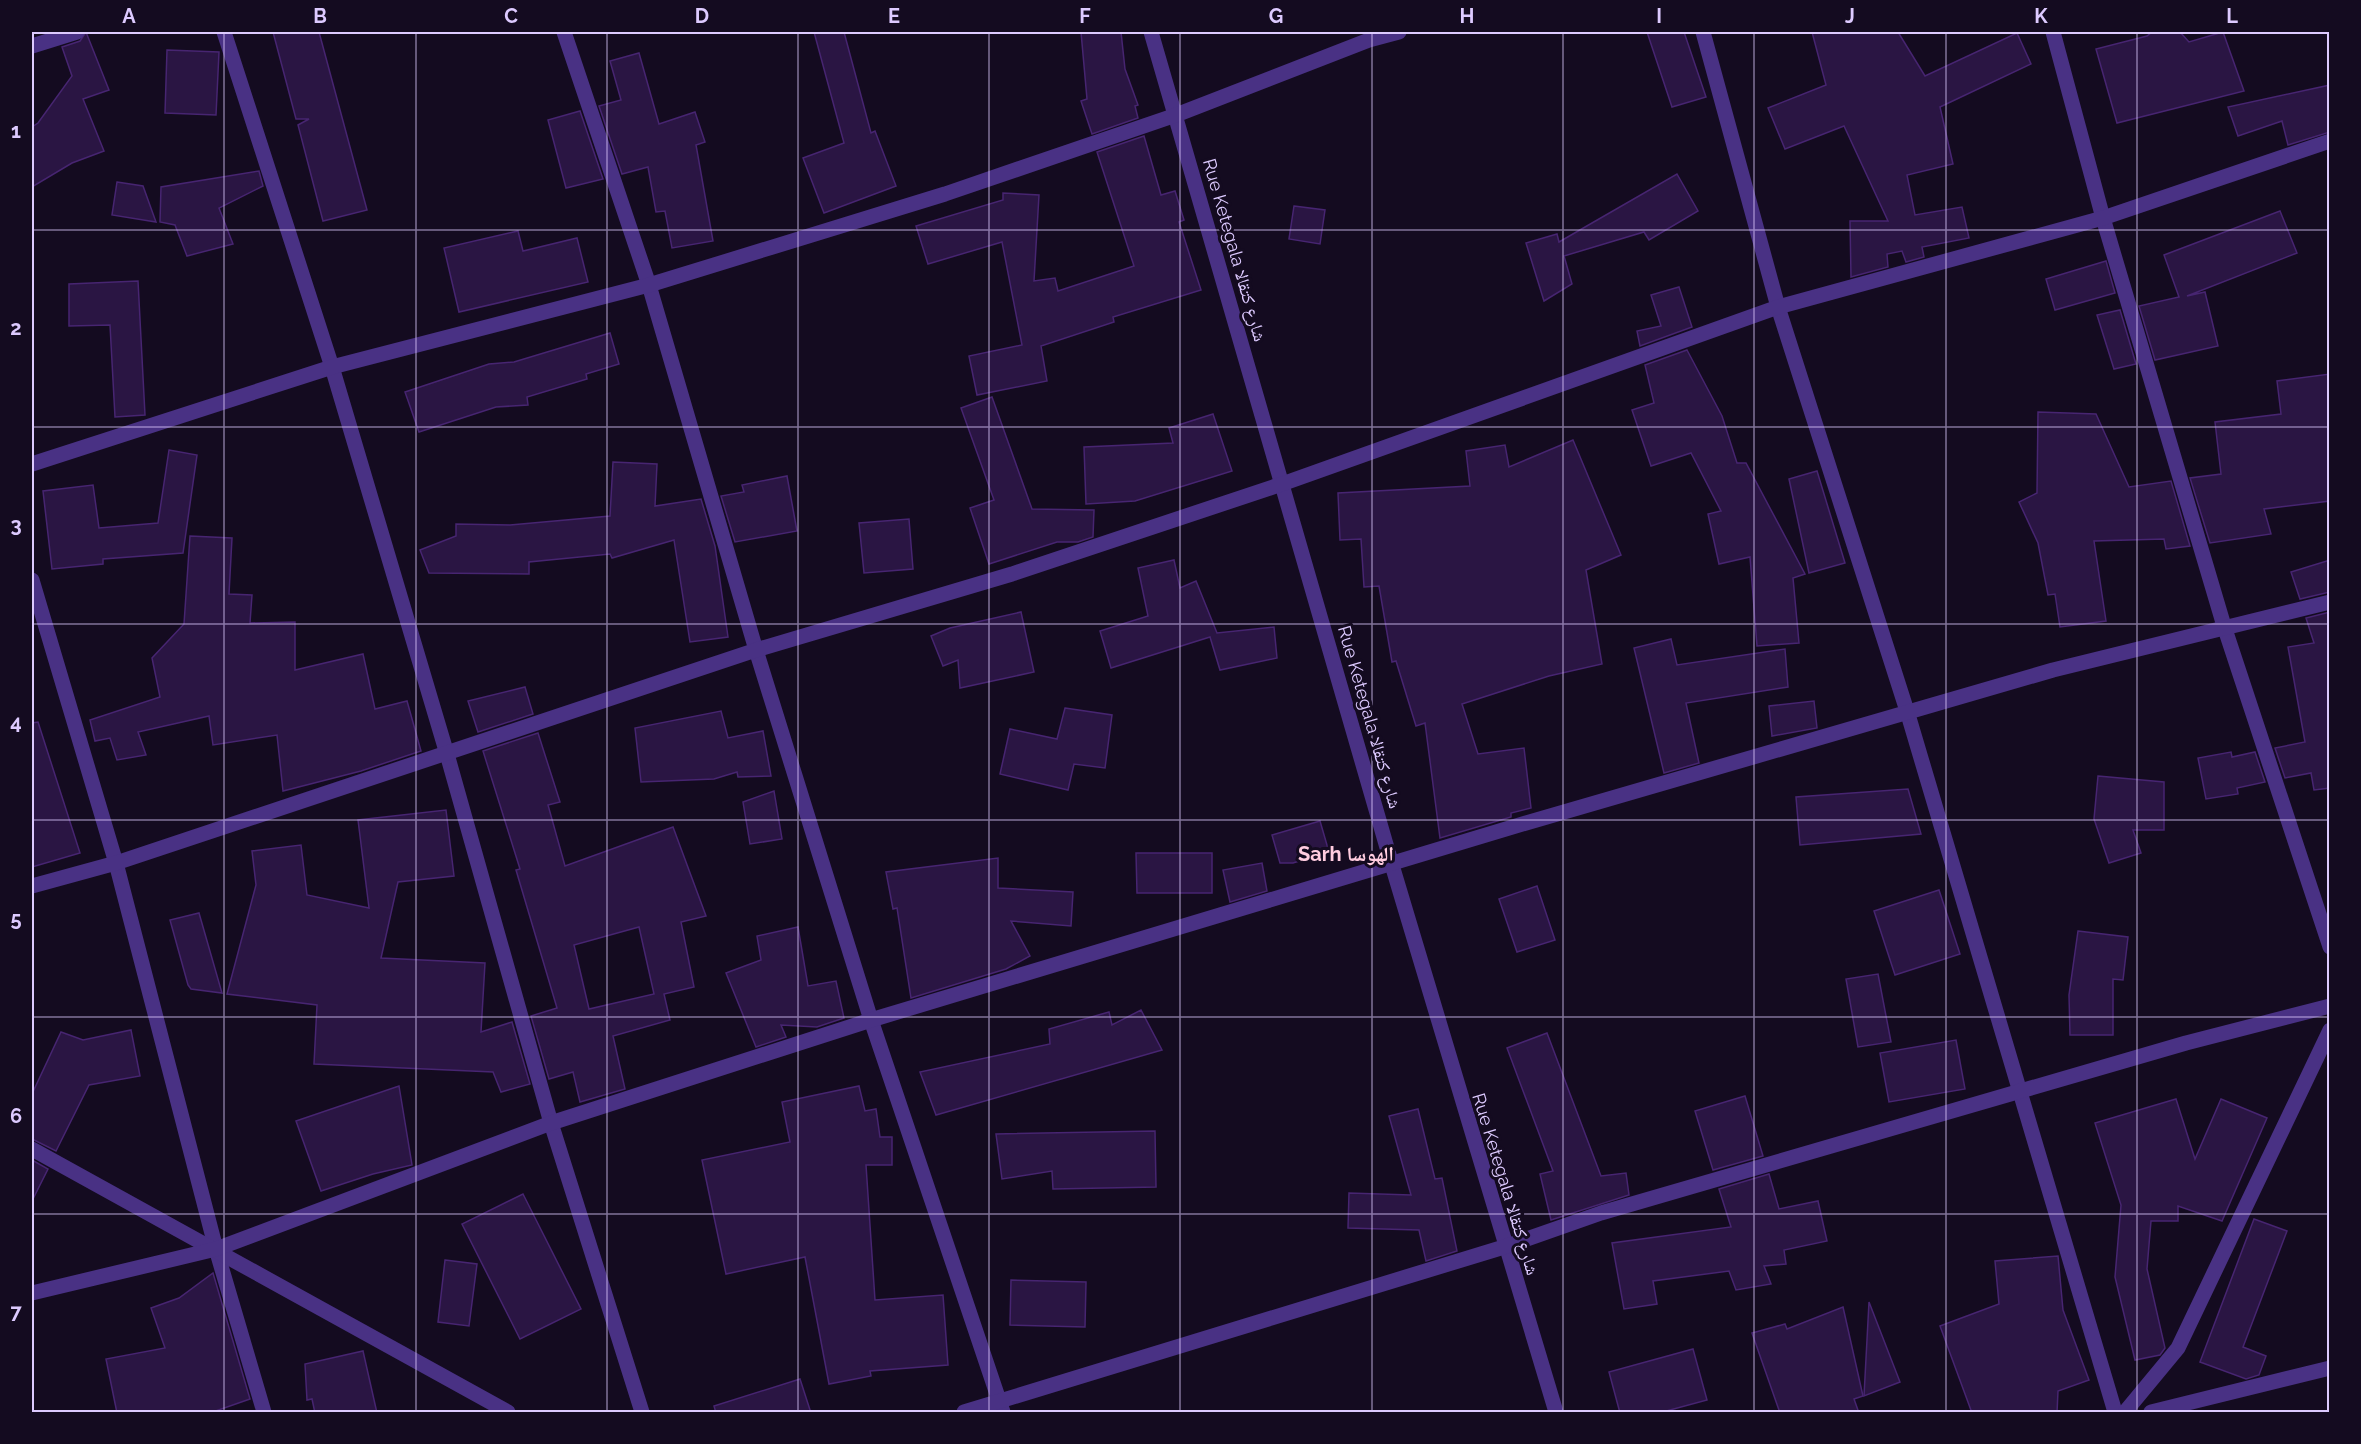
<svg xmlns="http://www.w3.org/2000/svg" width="2361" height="1444" font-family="Raleway,'Noto Naskh Arabic',sans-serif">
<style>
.building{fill:#2a1543;stroke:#472571;stroke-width:1.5;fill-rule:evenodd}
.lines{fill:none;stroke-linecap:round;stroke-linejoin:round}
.minor{stroke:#493184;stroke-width:15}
.grid{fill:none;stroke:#ddcaff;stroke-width:1.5;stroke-opacity:0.55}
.labels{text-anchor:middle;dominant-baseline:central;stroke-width:6;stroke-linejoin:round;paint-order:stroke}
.street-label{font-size:18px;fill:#ddcaff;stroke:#140b20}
.neighbourhood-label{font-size:20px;font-weight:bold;fill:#ffccdf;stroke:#140b20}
.neatline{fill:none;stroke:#ddcaff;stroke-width:2}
.grid-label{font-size:20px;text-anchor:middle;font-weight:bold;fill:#ddcaff}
</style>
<rect width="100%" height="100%" fill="#140b20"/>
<g class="building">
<path d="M 86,32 L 109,90 L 83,99 L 104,151 L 72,163 L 32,187 L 32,127 L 38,123 L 72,76 L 62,47 L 80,41 Z"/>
<path d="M 273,32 L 319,32 L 367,210 L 323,221 L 298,125 L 309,119 L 296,119 Z"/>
<path d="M 814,32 L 844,32 L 871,133 L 875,131 L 896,186 L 824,213 L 803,158 L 844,143 Z"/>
<path d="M 1081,32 L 1121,32 L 1125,69 L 1138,105 L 1135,106 L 1138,118 L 1092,134 L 1081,101 L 1087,99 Z"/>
<path d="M 1647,32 L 1684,32 L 1706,97 L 1672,107 Z"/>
<path d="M 1812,32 L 1898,32 L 1925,76 L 2017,33 L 2031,64 L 1940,107 L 1953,164 L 1907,175 L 1915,215 L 1962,207 L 1969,238 L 1922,247 L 1924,257 L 1906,262 L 1902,251 L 1887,254 L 1888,267 L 1851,277 L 1850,221 L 1888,221 L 1844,126 L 1785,149 L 1768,108 L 1826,85 Z"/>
<path d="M 2152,32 L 2180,32 L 2189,42 L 2223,32 L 2244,91 L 2117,123 L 2096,49 L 2147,36 Z"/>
<path d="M 167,50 L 219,52 L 216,115 L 165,113 Z"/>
<path d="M 639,53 L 659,124 L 695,112 L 705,142 L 696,145 L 713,241 L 672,248 L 665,211 L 656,212 L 648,167 L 622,174 L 599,106 L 621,100 L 610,61 Z"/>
<path d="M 2330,85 L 2330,132 L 2288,145 L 2282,121 L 2238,136 L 2228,107 Z"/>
<path d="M 580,111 L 603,179 L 566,188 L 548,120 Z"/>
<path d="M 1144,136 L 1161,195 L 1175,191 L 1184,220 L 1179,222 L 1201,290 L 1113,317 L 1114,322 L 1041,346 L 1047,381 L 977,395 L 969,356 L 1022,345 L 1002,242 L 928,264 L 916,226 L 1003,200 L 1003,193 L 1039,195 L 1034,281 L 1055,278 L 1058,291 L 1134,266 L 1097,152 Z"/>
<path d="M 259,171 L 263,186 L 219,208 L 233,244 L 187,256 L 175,225 L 160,222 L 161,187 Z"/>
<path d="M 1677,174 L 1698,211 L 1649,240 L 1644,232 L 1564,256 L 1572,284 L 1544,301 L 1526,243 L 1557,234 L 1559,242 Z"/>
<path d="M 117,182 L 143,186 L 156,222 L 112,215 Z"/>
<path d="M 1294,206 L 1325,210 L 1320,244 L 1289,239 Z"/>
<path d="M 2280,211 L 2297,253 L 2187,296 L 2205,292 L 2218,346 L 2155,360 L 2139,306 L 2179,297 L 2164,255 Z"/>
<path d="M 518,231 L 523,251 L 577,238 L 588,282 L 459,312 L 444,248 Z"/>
<path d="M 2106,261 L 2115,293 L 2055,310 L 2046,279 Z"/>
<path d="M 138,281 L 145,415 L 115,417 L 110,325 L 69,326 L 69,284 Z"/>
<path d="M 1679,287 L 1692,327 L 1640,346 L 1637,331 L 1661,326 L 1651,295 Z"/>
<path d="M 2120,310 L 2136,364 L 2114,369 L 2097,315 Z"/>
<path d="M 610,333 L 619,364 L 586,374 L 587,379 L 527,397 L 528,405 L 496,407 L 419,432 L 405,392 L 489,364 L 514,362 Z"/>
<path d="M 1687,350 L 1722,416 L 1737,463 L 1746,463 L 1805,574 L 1793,578 L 1799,643 L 1757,646 L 1750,557 L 1719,564 L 1708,514 L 1721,511 L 1691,453 L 1651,466 L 1632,410 L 1654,403 L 1645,365 Z"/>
<path d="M 2330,374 L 2330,501 L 2264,509 L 2271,534 L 2210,543 L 2190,478 L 2221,474 L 2215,422 L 2281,414 L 2277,381 Z"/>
<path d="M 992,397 L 1032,509 L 1094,510 L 1093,537 L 1078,542 L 1057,542 L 989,564 L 970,508 L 994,500 L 961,408 Z"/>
<path d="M 2038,412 L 2096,414 L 2129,487 L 2171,481 L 2190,546 L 2166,549 L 2164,539 L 2094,541 L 2106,621 L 2060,627 L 2055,594 L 2048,595 L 2038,543 L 2019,502 L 2037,493 Z"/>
<path d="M 1213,414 L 1232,471 L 1135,501 L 1086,504 L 1084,447 L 1173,443 L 1169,428 Z"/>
<path d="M 1573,440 L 1621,555 L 1586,570 L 1602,664 L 1549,676 L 1462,704 L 1478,754 L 1524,748 L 1531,808 L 1511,813 L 1511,817 L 1440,838 L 1425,723 L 1416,726 L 1396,661 L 1392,662 L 1379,586 L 1364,587 L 1361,539 L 1340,540 L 1338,493 L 1470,486 L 1466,451 L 1505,445 L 1509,467 Z"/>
<path d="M 169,450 L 197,455 L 183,553 L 103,559 L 103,564 L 52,569 L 43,491 L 93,485 L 99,528 L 158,523 Z"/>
<path d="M 613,462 L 657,464 L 655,506 L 701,499 L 715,546 L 728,637 L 690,642 L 674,540 L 612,558 L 610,554 L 529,562 L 529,574 L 429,573 L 420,550 L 456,536 L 456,524 L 510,525 L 610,516 Z"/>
<path d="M 1817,471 L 1845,563 L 1809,573 L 1789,479 Z"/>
<path d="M 787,476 L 797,531 L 735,542 L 721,496 L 744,492 L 742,485 Z"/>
<path d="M 909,519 L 913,569 L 864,573 L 859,523 Z"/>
<path d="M 190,536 L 232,538 L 229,594 L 252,595 L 250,623 L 295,622 L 295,670 L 363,654 L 375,709 L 407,701 L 421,751 L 361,771 L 283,791 L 277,735 L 213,745 L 209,716 L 138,732 L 146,755 L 117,760 L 110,738 L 95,741 L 90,720 L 160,697 L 152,658 L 184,624 Z"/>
<path d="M 1174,560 L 1180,588 L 1196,581 L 1217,633 L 1274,627 L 1277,658 L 1220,670 L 1210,637 L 1111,668 L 1100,631 L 1148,616 L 1138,568 Z"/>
<path d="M 2330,560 L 2330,592 L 2300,599 L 2291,572 Z"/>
<path d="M 1021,612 L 1034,672 L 960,688 L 958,660 L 943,666 L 931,636 L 950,628 Z"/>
<path d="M 2330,612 L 2330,788 L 2314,790 L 2311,773 L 2285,778 L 2275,748 L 2305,742 L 2288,647 L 2314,643 L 2306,618 Z"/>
<path d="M 1671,639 L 1677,665 L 1785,649 L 1788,687 L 1686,703 L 1699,763 L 1664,773 L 1634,648 Z"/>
<path d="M 525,687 L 533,714 L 478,732 L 468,701 Z"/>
<path d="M 1814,701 L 1817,728 L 1772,736 L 1769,706 Z"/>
<path d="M 1065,708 L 1112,715 L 1105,768 L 1074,764 L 1068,790 L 1000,774 L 1010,729 L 1057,739 Z"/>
<path d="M 721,711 L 728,738 L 763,731 L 771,776 L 738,777 L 737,772 L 714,779 L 641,782 L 635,728 Z"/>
<path d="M 38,722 L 80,853 L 32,867 L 32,723 Z"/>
<path d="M 538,733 L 560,802 L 548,805 L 565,866 L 673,827 L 706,916 L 681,922 L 694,987 L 664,994 L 670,1020 L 613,1036 L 625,1089 L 580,1102 L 573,1072 L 549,1079 L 531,1016 L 557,1008 L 516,870 L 520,869 L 483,751 ZM 639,927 L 654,994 L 589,1009 L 574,945 Z"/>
<path d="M 2231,752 L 2232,757 L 2255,752 L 2265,782 L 2237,788 L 2238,794 L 2206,799 L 2198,758 Z"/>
<path d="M 2098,776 L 2164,782 L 2164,830 L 2133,830 L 2141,853 L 2109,863 L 2094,819 Z"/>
<path d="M 1908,789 L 1921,834 L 1800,845 L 1796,797 Z"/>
<path d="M 774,791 L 782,839 L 750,844 L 743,802 Z"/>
<path d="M 446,810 L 454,876 L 398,882 L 381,958 L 485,963 L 481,1032 L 512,1022 L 530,1084 L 501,1092 L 493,1072 L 314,1064 L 317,1005 L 227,994 L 256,885 L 252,851 L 301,845 L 307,895 L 369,908 L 358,820 Z"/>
<path d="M 1320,821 L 1329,852 L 1293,863 L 1280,863 L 1272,835 Z"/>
<path d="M 1136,853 L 1212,853 L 1212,893 L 1137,893 Z"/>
<path d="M 998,858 L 998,888 L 1073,892 L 1071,926 L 1011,921 L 1030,956 L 1006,969 L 911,998 L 897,908 L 893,909 L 886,872 Z"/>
<path d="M 1262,863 L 1267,891 L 1230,902 L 1223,870 Z"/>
<path d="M 1537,886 L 1555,940 L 1517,952 L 1499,899 Z"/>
<path d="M 1939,890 L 1960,954 L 1895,975 L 1874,911 Z"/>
<path d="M 199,913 L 222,993 L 191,989 L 188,985 L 170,920 Z"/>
<path d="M 798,927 L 808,986 L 836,981 L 844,1018 L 817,1027 L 781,1025 L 786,1037 L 756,1047 L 726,973 L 761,960 L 757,936 Z"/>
<path d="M 2078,931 L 2128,937 L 2123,980 L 2113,979 L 2113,1035 L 2070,1035 L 2069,995 Z"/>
<path d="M 1878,974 L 1891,1042 L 1858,1047 L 1846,979 Z"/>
<path d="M 1141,1010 L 1162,1050 L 936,1115 L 920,1072 L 1050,1044 L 1049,1029 L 1109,1012 L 1112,1025 Z"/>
<path d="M 131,1030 L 140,1076 L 89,1085 L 56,1151 L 32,1139 L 32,1094 L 61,1032 L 83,1040 Z"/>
<path d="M 1547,1033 L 1601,1176 L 1626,1173 L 1629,1195 L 1551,1220 L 1540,1174 L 1553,1171 L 1507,1048 Z"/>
<path d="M 1956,1040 L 1965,1089 L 1889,1102 L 1880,1053 Z"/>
<path d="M 399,1086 L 412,1165 L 373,1174 L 321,1191 L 296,1121 Z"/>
<path d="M 859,1086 L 865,1111 L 876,1109 L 880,1137 L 892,1137 L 892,1165 L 866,1165 L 875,1300 L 943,1295 L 948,1365 L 870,1371 L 871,1376 L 829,1384 L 805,1257 L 726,1274 L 702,1160 L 790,1142 L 782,1102 Z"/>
<path d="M 1745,1096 L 1763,1156 L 1713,1170 L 1695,1111 Z"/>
<path d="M 2176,1099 L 2195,1159 L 2221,1099 L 2267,1118 L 2222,1221 L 2178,1206 L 2178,1221 L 2151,1221 L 2147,1269 L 2165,1348 L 2160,1355 L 2135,1360 L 2115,1277 L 2121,1205 L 2095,1123 Z"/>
<path d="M 1418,1109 L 1435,1179 L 1442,1178 L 1457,1251 L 1426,1261 L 1419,1230 L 1348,1228 L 1349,1193 L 1411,1195 L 1389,1116 Z"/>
<path d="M 1155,1131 L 1156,1187 L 1053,1189 L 1052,1171 L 1002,1179 L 996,1134 Z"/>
<path d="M 32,1160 L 48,1169 L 32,1201 Z"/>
<path d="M 1769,1174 L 1779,1209 L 1818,1201 L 1827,1241 L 1784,1250 L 1786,1264 L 1764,1266 L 1771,1284 L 1736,1290 L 1729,1271 L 1653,1281 L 1657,1304 L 1624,1309 L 1612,1243 L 1731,1227 L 1719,1189 Z"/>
<path d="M 523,1194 L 581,1309 L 520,1339 L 462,1224 Z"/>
<path d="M 2254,1219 L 2287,1231 L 2243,1347 L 2266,1356 L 2259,1375 L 2246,1379 L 2200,1362 Z"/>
<path d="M 2058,1256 L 2063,1310 L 2089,1380 L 2058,1391 L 2057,1413 L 1972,1413 L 1940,1326 L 1999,1304 L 1995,1261 Z"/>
<path d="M 445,1260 L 477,1264 L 469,1326 L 438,1322 Z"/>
<path d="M 213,1273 L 250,1399 L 210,1413 L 117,1413 L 106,1359 L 165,1348 L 151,1308 L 179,1298 Z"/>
<path d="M 1011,1280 L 1086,1282 L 1085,1327 L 1010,1325 Z"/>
<path d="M 1869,1302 L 1900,1382 L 1864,1396 Z"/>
<path d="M 1843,1307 L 1863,1396 L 1854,1399 L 1859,1413 L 1780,1413 L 1752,1333 L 1785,1324 L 1787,1329 Z"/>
<path d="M 1693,1349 L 1707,1400 L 1659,1413 L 1620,1413 L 1609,1372 Z"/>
<path d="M 363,1351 L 377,1413 L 315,1413 L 312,1399 L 307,1400 L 305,1364 Z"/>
<path d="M 800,1379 L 811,1413 L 716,1413 L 714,1406 Z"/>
</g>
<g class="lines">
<g class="minor">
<path d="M 224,32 L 332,367 L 447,754 L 551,1123 L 642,1412"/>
<path d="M 564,32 L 649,285 L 756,650 L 871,1020 L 1003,1412"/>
<path d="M 1151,32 L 1392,865 L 1556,1412"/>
<path d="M 1703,32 L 1778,307 L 1907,711 L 2115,1412"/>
<path d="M 2053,32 L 2103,218 L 2224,626 L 2330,947"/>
<path d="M 32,46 L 77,32"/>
<path d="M 32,464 L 332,367 L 649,285 L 945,194 L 1176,115 L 1369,40 L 1399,32"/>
<path d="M 32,580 L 116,863 L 216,1249 L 264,1412"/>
<path d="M 32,886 L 116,863 L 756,650 L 1012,574 L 1282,484 L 1778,307 L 2103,218 L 2330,141"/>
<path d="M 32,1149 L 508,1412"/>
<path d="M 32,1293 L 216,1249 L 551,1123 L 871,1020 L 1526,823 L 2053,670 L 2330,602"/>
<path d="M 964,1412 L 1504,1247 L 1601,1213 L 2186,1043 L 2330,1006"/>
<path d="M 2125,1412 L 2178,1348 L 2330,1030"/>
<path d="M 2151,1412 L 2330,1368"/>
</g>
</g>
<path class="grid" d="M 224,32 L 224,1412M 416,32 L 416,1412M 607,32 L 607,1412M 798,32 L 798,1412M 989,32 L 989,1412M 1180,32 L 1180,1412M 1372,32 L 1372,1412M 1563,32 L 1563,1412M 1754,32 L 1754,1412M 1946,32 L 1946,1412M 2137,32 L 2137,1412M 32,230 L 2330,230M 32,427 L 2330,427M 32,624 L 2330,624M 32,820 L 2330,820M 32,1017 L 2330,1017M 32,1214 L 2330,1214"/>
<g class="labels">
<g class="street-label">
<text transform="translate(1235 250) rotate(74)">Rue Ketegala شارع كتقالا</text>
<text transform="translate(1370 717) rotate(74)">Rue Ketegala شارع كتقالا</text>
<text transform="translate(1506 1184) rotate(73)">Rue Ketegala شارع كتقالا</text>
</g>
<g class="neighbourhood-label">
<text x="1346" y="854">Sarh الهوسا</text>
</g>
</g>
<rect width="2361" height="1444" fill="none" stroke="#140b20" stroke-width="66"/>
<rect x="33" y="33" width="2295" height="1378" class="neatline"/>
<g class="grid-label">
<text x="129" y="23">A</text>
<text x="320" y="23">B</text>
<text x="511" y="23">C</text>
<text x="702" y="23">D</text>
<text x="894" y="23">E</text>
<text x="1085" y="23">F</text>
<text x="1276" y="23">G</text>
<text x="1467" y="23">H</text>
<text x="1659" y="23">I</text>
<text x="1850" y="23">J</text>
<text x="2041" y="23">K</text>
<text x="2232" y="23">L</text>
<text x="16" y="138">1</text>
<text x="16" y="335">2</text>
<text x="16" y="532">3</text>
<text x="16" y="729">4</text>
<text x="16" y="926">5</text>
<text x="16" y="1123">6</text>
<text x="16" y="1319">7</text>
</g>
</svg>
